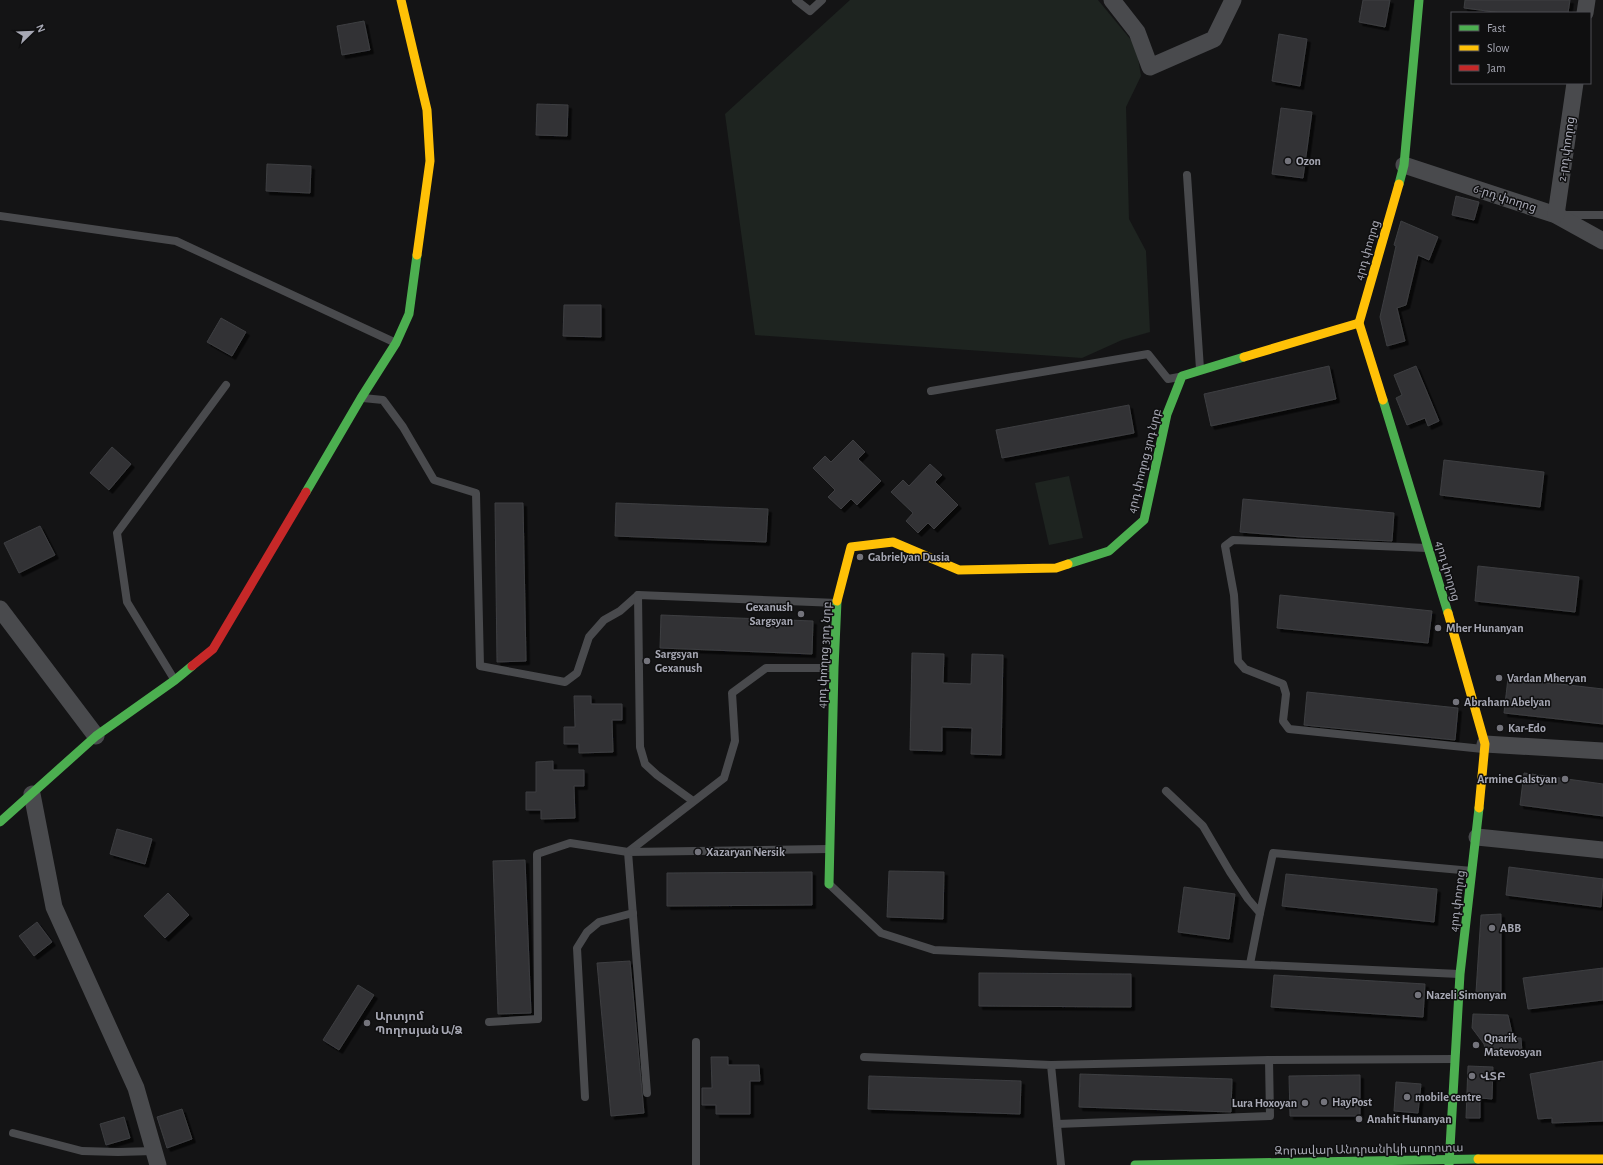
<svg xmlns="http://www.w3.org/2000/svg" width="1603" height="1165" font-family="'Alegreya Sans','Noto Sans Armenian',sans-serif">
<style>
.green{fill:#1e2420}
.building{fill:#333336;stroke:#3d3e41;filter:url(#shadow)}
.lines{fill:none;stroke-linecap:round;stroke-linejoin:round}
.lane{stroke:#494a4d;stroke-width:8}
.street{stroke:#494a4d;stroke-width:17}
.fast{stroke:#4caf50;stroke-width:9}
.slow{stroke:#ffc107;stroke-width:9}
.jam{stroke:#c62828;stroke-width:9}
.poi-dot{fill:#74747c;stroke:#0f0f10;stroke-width:1.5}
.labels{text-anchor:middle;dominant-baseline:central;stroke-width:3;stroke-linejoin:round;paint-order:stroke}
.street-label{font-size:12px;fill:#a7a8b4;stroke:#0f0f10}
.poi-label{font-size:12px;font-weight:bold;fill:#a7a8b4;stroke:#0f0f10;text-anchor:start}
</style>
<defs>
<filter id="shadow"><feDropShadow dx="3.5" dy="3.5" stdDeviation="0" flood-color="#0009"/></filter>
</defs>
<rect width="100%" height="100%" fill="#141415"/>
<g class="green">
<path d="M 850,0 L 1098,0 L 1136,46 L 1141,76 L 1126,107 L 1129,219 L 1146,251 L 1150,332 L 1122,340 L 1082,358 L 755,335 L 725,114 Z"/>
<path d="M 1069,476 L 1083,538 L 1049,545 L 1035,483 Z"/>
</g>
<g class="building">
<path d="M 1363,0 L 1390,0 L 1385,27 L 1359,22 Z"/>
<path d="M 1465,0 L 1570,0 L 1568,13 L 1502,13 L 1464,8 Z"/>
<path d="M 364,21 L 370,50 L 342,55 L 337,26 Z"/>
<path d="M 1279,34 L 1307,39 L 1300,86 L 1272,81 Z"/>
<path d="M 537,104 L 568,105 L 567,136 L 536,135 Z"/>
<path d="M 1281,108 L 1312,112 L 1303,178 L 1272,174 Z"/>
<path d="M 267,164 L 311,166 L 310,193 L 266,191 Z"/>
<path d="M 1456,196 L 1479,202 L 1474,220 L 1452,215 Z"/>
<path d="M 1401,221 L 1438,237 L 1429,260 L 1418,255 L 1406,305 L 1397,308 L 1405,341 L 1387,346 L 1380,317 L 1396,246 L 1394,245 Z"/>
<path d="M 564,305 L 601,305 L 601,337 L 563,336 Z"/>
<path d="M 221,318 L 246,332 L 232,356 L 207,342 Z"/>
<path d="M 1329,366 L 1336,399 L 1211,426 L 1204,394 Z"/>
<path d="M 1416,366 L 1439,421 L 1428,426 L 1425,418 L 1407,425 L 1396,398 L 1402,395 L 1394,375 Z"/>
<path d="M 1129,405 L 1134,433 L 1002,458 L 996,430 Z"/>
<path d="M 853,440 L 865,452 L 858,459 L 881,481 L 857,505 L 851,499 L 841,509 L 828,497 L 835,490 L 813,468 L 825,456 L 831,462 Z"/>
<path d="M 112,447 L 131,464 L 109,490 L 90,473 Z"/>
<path d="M 1444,460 L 1544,472 L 1540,507 L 1440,495 Z"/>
<path d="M 930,464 L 942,475 L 935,482 L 958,505 L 934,529 L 928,523 L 918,533 L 906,521 L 913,513 L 891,492 L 903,480 L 909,486 Z"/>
<path d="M 1243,499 L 1394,513 L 1392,541 L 1302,537 L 1240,532 Z"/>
<path d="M 495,503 L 523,503 L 526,661 L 497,662 Z"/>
<path d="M 616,503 L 768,509 L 766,542 L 615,536 Z"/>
<path d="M 40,526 L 55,555 L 19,573 L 4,543 Z"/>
<path d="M 1478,566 L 1579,577 L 1575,612 L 1475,601 Z"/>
<path d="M 1280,595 L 1432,611 L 1428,643 L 1277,628 Z"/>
<path d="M 661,615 L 813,621 L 812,654 L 660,648 Z"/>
<path d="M 912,653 L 944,654 L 943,683 L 971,684 L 972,654 L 1003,655 L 1001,755 L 971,754 L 972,728 L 942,727 L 942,751 L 910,750 Z"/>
<path d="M 1508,678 L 1603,689 L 1603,724 L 1504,713 Z"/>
<path d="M 1307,692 L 1458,708 L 1455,740 L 1304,725 Z"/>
<path d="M 574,696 L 591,696 L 591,704 L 622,704 L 622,720 L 612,720 L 613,752 L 579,753 L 579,744 L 564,744 L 564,727 L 575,727 Z"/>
<path d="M 553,761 L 553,770 L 584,770 L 584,786 L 574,786 L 575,818 L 541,819 L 541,810 L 526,810 L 526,792 L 536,792 L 536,762 Z"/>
<path d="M 1524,773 L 1603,784 L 1603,816 L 1520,805 Z"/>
<path d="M 117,829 L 152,839 L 145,864 L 110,854 Z"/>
<path d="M 525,860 L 531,1013 L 498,1014 L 493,861 Z"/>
<path d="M 1509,867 L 1603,879 L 1601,907 L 1506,895 Z"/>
<path d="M 889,871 L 944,872 L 943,919 L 887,917 Z"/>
<path d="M 812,872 L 812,905 L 667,906 L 667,873 Z"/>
<path d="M 1286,874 L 1437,889 L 1434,922 L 1282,906 Z"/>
<path d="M 1184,887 L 1235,894 L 1229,939 L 1178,932 Z"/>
<path d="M 168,893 L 189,915 L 165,938 L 144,916 Z"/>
<path d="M 1501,914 L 1501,992 L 1476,992 L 1481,915 Z"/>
<path d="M 37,922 L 52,942 L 34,956 L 19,936 Z"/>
<path d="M 630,961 L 644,1113 L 611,1116 L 597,963 Z"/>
<path d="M 1603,968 L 1603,1000 L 1528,1009 L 1523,978 Z"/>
<path d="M 979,973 L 1131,974 L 1131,1007 L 979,1006 Z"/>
<path d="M 1274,975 L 1425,984 L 1423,1017 L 1271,1007 Z"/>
<path d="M 358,985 L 374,995 L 339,1050 L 323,1040 Z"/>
<path d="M 1473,1014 L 1508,1015 L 1513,1038 L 1521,1038 L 1522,1052 L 1486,1054 L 1484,1044 L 1472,1028 Z"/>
<path d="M 711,1057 L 728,1057 L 728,1065 L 759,1065 L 760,1081 L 750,1081 L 750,1114 L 716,1114 L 716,1105 L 702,1105 L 702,1088 L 712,1088 Z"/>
<path d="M 1603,1061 L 1603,1121 L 1552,1123 L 1552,1118 L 1538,1119 L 1530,1074 Z"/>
<path d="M 1468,1066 L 1493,1067 L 1492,1099 L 1480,1098 L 1480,1118 L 1466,1118 Z"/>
<path d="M 1080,1074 L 1232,1079 L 1231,1112 L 1079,1107 Z"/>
<path d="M 1360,1075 L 1360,1116 L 1290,1116 L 1289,1076 Z"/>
<path d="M 869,1076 L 1021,1081 L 1020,1114 L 868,1109 Z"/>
<path d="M 1396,1082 L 1421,1084 L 1418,1113 L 1394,1111 Z"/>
<path d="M 182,1109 L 192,1139 L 167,1148 L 157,1117 Z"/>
<path d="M 124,1117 L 130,1138 L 106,1145 L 100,1124 Z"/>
</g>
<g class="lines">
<g class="lane">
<path d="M 796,0 L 810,11 L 822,0"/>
<path d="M 1187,175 L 1200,369"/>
<path d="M 1564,215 L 1603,215"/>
<path d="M 0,216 L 176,241 L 396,343"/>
<path d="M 931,391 L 1148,354 L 1168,379 L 1179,377"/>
<path d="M 363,398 L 383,400 L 403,427 L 434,480 L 476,493 L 480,666 L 565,682 L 577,673 L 589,637 L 604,620 L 620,611 L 638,595 L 837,603"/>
<path d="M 1427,548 L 1233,540 L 1225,546 L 1234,595 L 1238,661 L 1245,669 L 1283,684 L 1286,694 L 1283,721 L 1289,729 L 1483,749"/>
<path d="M 638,595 L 640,747 L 645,764 L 657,775 L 693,801"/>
<path d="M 174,679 L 127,602 L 117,533 L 226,385"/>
<path d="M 1166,791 L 1203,826 L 1230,872 L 1248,899 L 1260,913 L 1250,964"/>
<path d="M 829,884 L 881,933 L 934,950 L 1459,974"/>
<path d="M 1260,913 L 1273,853 L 1472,871"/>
<path d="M 489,1022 L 538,1019 L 537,854 L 570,843 L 628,852 L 724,778 L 735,741 L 732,693 L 766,668 L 833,668"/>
<path d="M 696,1042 L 696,1165"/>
<path d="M 864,1057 L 1051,1065 L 1061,1165"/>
<path d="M 1269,1060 L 1454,1059"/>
<path d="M 1051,1065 L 1269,1060 L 1270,1116 L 1057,1124"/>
<path d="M 647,1093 L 628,852 L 829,849"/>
<path d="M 585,1097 L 577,948 L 587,932 L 599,922 L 633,913"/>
<path d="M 13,1133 L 82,1151 L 118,1152 L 154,1151"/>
</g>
<g class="street">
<path d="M 1112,0 L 1137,32 L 1150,67 L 1214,39 L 1233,0"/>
<path d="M 1585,13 L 1587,0"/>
<path d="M 1404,165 L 1556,215 L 1603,241"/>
<path d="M 1556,215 L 1575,83"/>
<path d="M 0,609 L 96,736"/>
<path d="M 1485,744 L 1603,751"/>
<path d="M 32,794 L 54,907 L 136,1088 L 158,1165"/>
<path d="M 1477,837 L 1603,850"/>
</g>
<g class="fast">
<path d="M 1399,184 L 1404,165 L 1419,0"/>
<path d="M 1383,400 L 1448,613"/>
<path d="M 306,492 L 361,398 L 396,343 L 409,314 L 417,255"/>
<path d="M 1068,564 L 1109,551 L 1144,520 L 1167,414 L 1182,376 L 1244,357"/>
<path d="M 0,822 L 96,736 L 175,680 L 192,666"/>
<path d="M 829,884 L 834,668 L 837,601"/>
<path d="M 1135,1165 L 1478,1159"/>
<path d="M 1449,1165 L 1460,974 L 1479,808"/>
</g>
<g class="slow">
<path d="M 401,0 L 427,110 L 430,161 L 417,255"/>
<path d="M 1244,357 L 1359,323"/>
<path d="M 1383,400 L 1359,323 L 1399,184"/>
<path d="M 837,601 L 851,547 L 893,542 L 959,570 L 1056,568 L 1068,564"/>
<path d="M 1448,613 L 1485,744 L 1479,808"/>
<path d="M 1478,1159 L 1603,1159"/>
</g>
<path class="jam" d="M 192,666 L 213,649 L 306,492"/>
</g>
<g class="poi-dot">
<circle cx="1288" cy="161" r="4"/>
<circle cx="860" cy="557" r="4"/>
<circle cx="801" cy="614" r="4"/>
<circle cx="1438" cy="628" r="4"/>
<circle cx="647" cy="661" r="4"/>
<circle cx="1499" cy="678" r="4"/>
<circle cx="1456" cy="702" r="4"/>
<circle cx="1500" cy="728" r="4"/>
<circle cx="1565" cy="779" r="4"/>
<circle cx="698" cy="852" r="4"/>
<circle cx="1492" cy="928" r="4"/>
<circle cx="1418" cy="995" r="4"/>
<circle cx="367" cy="1023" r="4"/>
<circle cx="1476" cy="1045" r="4"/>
<circle cx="1472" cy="1076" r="4"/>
<circle cx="1407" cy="1097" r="4"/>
<circle cx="1324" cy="1102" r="4"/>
<circle cx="1305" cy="1103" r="4"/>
<circle cx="1359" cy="1119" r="4"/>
</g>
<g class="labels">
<g class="street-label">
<text transform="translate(1566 149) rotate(-82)">2-րդ փողոց</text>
<text transform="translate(1505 198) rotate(18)">6-րդ փողոց</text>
<text transform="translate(1367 250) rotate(-74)">4րդ փողոց</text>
<text transform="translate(1144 461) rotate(-76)">4րդ փողոց 3րդ նրբ</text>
<text transform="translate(1448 571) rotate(74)">4րդ փողոց</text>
<text transform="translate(824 655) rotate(-87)">4րդ փողոց 3րդ նրբ</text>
<text transform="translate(1457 901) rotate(-83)">4րդ փողոց</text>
<text transform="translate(1369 1149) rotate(-1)">Զորավար Անդրանիկի պողոտա</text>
</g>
<g class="poi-label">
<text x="1296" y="161">Ozon</text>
<text x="868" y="557">Gabrielyan Dusia</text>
<text x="793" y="607" text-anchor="end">Gexanush<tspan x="793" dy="14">Sargsyan</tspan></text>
<text x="1446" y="628">Mher Hunanyan</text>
<text x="655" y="654">Sargsyan<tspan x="655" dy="14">Gexanush</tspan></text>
<text x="1507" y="678">Vardan Mheryan</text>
<text x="1464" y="702">Abraham Abelyan</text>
<text x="1508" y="728">Kar-Edo</text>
<text x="1557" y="779" text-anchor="end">Armine Galstyan</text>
<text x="706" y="852">Xazaryan Nersik</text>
<text x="1500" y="928">ABB</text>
<text x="1426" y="995">Nazeli Simonyan</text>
<text x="375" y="1016">Արտյոմ<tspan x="375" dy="14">Պողոսյան Ա/Ձ</tspan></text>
<text x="1484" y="1038">Qnarik<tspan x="1484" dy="14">Matevosyan</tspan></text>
<text x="1480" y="1076">ՎՏԲ</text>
<text x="1415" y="1097">mobile centre</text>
<text x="1332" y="1102">HayPost</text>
<text x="1297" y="1103" text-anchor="end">Lura Hoxoyan</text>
<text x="1367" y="1119">Anahit Hunanyan</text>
</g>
</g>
<rect x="1451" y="12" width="140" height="72" fill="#0f0f10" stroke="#4c4c52"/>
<rect x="1459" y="25" width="20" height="6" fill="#4caf50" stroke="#4c4c52"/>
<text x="1487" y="32" font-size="12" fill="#a7a8b4">Fast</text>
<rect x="1459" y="45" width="20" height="6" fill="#ffc107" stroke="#4c4c52"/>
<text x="1487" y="52" font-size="12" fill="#a7a8b4">Slow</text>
<rect x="1459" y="65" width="20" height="6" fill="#c62828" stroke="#4c4c52"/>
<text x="1487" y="72" font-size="12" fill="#a7a8b4">Jam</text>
<g transform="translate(32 32) rotate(67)" stroke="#0f0f10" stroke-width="3" paint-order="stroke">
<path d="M0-3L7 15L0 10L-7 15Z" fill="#a7a8b4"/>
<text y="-6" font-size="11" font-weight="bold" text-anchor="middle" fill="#a7a8b4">N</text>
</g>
</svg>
